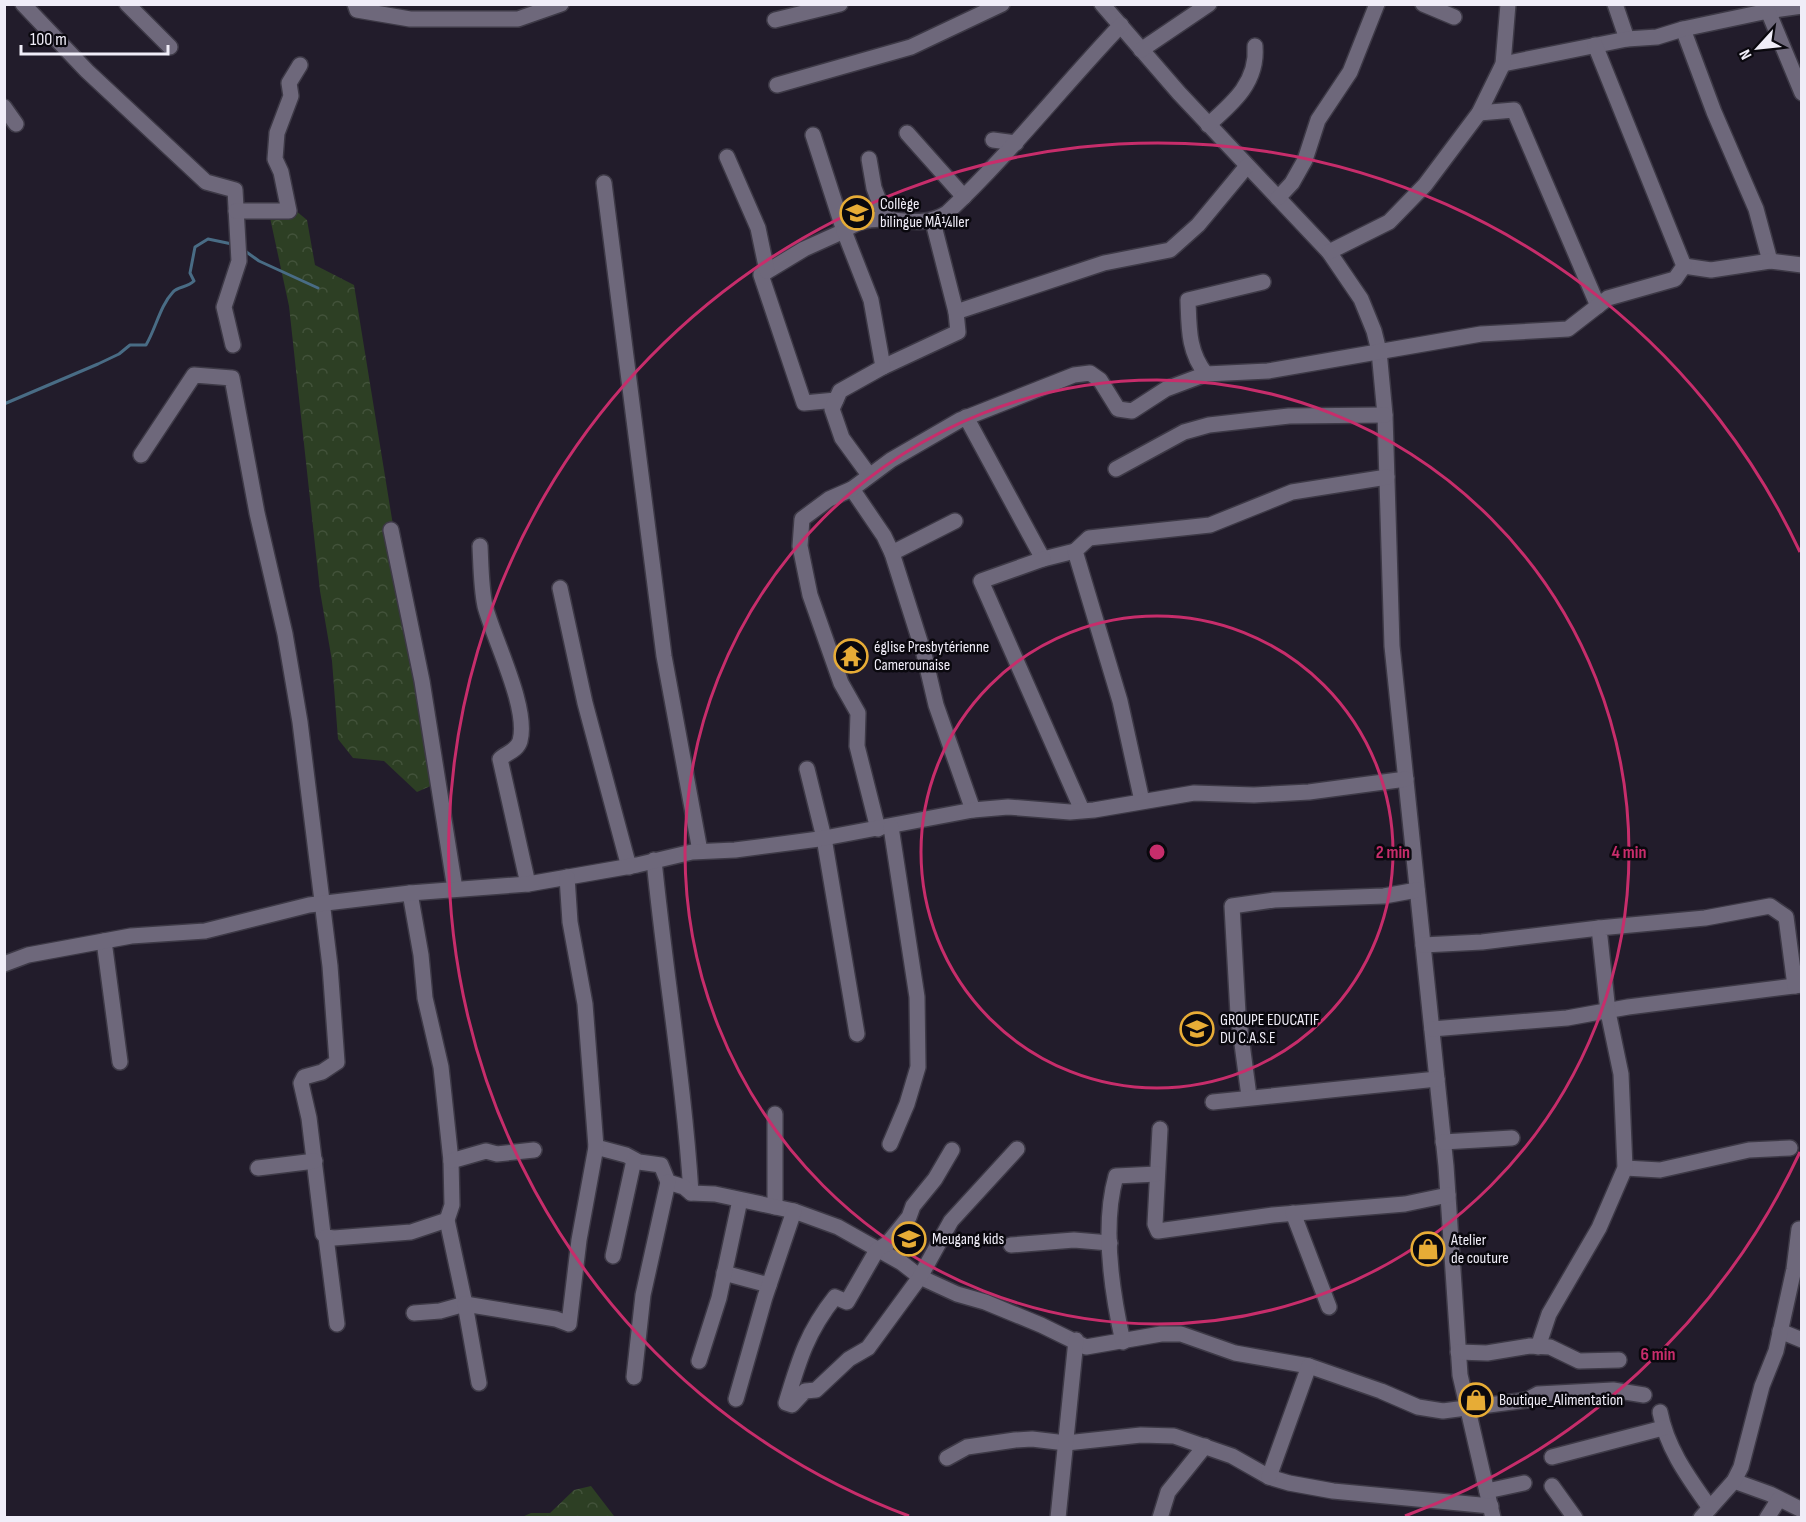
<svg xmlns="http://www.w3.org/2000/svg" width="1806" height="1522" font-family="'Sofia Sans Condensed',sans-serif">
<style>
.forest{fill:url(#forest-crowns)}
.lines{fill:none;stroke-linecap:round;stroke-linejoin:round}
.stream{stroke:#496c85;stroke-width:3}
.minor-casing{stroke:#3d3946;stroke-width:18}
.minor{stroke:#6e687b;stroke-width:15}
.ring{fill:none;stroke:#c72d6b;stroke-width:3}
.labels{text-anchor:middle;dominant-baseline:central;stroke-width:5;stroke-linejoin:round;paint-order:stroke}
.poi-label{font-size:16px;fill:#f0edf8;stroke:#0a080e;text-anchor:start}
.centre{fill:#c72d6b;stroke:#0a080e;stroke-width:3}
.ring-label{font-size:18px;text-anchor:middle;font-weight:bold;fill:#c72d6b;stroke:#0a080e;stroke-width:5;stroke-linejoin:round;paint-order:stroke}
</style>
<defs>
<pattern id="forest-crowns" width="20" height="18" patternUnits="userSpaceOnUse" patternTransform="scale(1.5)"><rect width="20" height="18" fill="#2d3f24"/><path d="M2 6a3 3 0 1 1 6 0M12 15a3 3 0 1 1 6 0" fill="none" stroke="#42523a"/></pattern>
</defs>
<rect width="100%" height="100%" fill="#221c2b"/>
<g class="forest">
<path d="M 295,210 L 307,220 L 315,265 L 354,285 L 435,784 L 417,792 L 384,761 L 353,758 L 338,739 L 332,661 L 320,591 L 289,306 L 269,213 Z"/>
<path d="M 591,1486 L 614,1516 L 651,1517 L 522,1517 L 531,1513 L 550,1513 L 574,1490 Z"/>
</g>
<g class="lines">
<g class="stream">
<path d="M 245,251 L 259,261 L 318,288"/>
<path d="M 4,404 L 98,364 L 119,354 L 130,345 L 146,345 C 156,328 160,306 173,292 C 178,286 187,288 194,281 L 190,273 L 195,247 L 208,239 L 232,244"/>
</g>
<defs>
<g id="minor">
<path d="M 23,4 L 87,71 L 206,182 L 235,190 L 239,261 L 224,307 L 233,345"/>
<path d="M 127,4 L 170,47"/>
<path d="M 355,4 L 357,10 L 410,19 L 518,19 L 561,4"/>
<path d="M 1102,4 L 1179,93 L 1329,252 L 1361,299 L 1374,331 L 1379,351 L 1385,415 L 1392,646 L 1446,1166 L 1460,1375 L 1493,1518"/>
<path d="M 1423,4 L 1454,17"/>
<path d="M 1615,4 L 1627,39"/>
<path d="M 1768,4 L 1768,11 L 1802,6"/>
<path d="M 775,20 L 840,4"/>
<path d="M 1683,29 L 1714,112 L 1756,209 L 1770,261"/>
<path d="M 1141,50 L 1209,4"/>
<path d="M 1503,64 L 1627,39 L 1657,37 L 1683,29 L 1768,11 L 1802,93"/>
<path d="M 777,85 L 911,47 L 1002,4"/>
<path d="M 4,107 L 16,124"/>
<path d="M 1479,113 L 1514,110 L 1598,306"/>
<path d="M 1208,125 C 1233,103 1258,82 1255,46"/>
<path d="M 907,133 L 964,197"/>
<path d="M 813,135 L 844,231 L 804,249 L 761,275 L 804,403 L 836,400"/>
<path d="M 993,140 L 1016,143"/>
<path d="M 727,157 L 758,228 L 767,271"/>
<path d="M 869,159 L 874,188 L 886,219"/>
<path d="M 604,183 L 664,656 L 700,851"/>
<path d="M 1278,198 L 1292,183 L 1305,160 L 1318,120 L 1350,72 L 1377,4"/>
<path d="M 236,211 L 289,211 L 281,172 L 275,159 L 277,133 L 291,96 L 289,83 L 300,65"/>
<path d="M 1329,252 L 1389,222 L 1425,185 L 1479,113 L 1503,64 L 1508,4"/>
<path d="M 1684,266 L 1711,270 L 1770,261 L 1802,265"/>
<path d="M 956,312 L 1104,263 L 1170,250 L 1198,225 L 1247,166"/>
<path d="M 883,367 L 958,332 L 956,312 L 933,222"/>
<path d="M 1206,374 C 1188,352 1189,327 1188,300 L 1263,282"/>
<path d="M 966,417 L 1043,559 L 1075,551"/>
<path d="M 141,455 L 194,375 L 232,378 L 257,513 L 285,634 L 300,722 L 330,966 L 337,1062 L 322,1072 L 304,1077 L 301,1083 L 309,1118 L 323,1234 L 326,1237 L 334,1238 L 411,1232 L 447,1220"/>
<path d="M 1116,469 L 1184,432 L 1209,425 L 1289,416 L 1385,415"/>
<path d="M 869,475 L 842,438 L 832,409 L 840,391 L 883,367 L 871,300 L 844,231 C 877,204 914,235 947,213 C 1009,155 1062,87 1121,25"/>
<path d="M 852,489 L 884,536 L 892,553 L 955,521"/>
<path d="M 391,530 L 422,681 L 455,889"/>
<path d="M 480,546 C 481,565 481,587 485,606 C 494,640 529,708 520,741 C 517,751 506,753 500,759 L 528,884"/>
<path d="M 892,553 L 924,654 L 936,705 L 973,810"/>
<path d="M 1043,559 L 981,581 L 1082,810"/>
<path d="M 560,588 L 585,703 L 629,867"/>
<path d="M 807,769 L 824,838 L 857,1034"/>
<path d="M 1142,801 L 1120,701 L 1075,551 L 1089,538 L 1210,525 L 1292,492 L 1387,477"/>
<path d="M 878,829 L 857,746 L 858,713 L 841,683 L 810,595 L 800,546 L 802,519 L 829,499 L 852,489 L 891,460 L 960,420 L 1074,375 L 1090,373 L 1100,380 L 1118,409 L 1132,411 L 1166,389 L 1206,374 L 1268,371 L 1481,334 L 1568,329 L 1608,298 L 1675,279 L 1684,266 L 1595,45"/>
<path d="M 654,860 C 665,972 684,1082 691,1193"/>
<path d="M 410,893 L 421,955 L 425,998 L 441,1067 L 451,1161 L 452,1205 L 447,1220 L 465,1304 L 440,1311 L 414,1313"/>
<path d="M 104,941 L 120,1062"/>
<path d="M 1423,945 L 1482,942 L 1599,928"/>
<path d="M 4,964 L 28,955 L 131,936 L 205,931 L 309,905 L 410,893 L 528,884 L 637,865 L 692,852 L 735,850 L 819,839 L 973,810 L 1008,807 L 1070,812 L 1094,810 L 1194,793 L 1254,795 L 1309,792 L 1406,779"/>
<path d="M 1432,1029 L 1567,1018 L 1628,1007 L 1802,985"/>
<path d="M 1249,1096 L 1238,1014 L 1232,906 L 1274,900 L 1384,896 L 1417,890"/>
<path d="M 1213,1102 L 1437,1079"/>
<path d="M 775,1114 L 775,1207"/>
<path d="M 1160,1129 L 1155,1224 L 1158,1231 L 1273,1215 L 1405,1204 L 1448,1195"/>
<path d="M 1443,1142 L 1512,1138"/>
<path d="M 890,1144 L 907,1104 L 918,1067 L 917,997 L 891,827"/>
<path d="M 596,1147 L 626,1155 L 639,1162 L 661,1165 L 668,1182 L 684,1187 L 691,1193 L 715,1194 L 794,1211 L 838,1227 L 902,1263 L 920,1277 L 957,1294 L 985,1302 L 1041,1325 L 1086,1347 L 1161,1334 L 1181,1334 L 1235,1353 L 1309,1366 L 1381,1391 L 1418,1407 L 1443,1411 L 1527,1400 L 1538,1394 L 1613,1390 L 1644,1395"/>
<path d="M 952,1150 L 935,1179 L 913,1206 L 909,1217 L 888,1243 L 877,1250 L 847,1302 L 835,1297 C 807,1332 799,1360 786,1403 L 792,1405 L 805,1391 L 816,1390 L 849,1359 L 868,1348 L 920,1277 L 951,1221 L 1017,1149"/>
<path d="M 451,1161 L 486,1151 L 497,1154 L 534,1150"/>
<path d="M 258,1168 L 315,1161"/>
<path d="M 1625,1168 L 1660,1170 L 1749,1150 L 1790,1148"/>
<path d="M 1293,1213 L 1329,1307"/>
<path d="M 326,1237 L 337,1324"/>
<path d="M 1011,1245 L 1074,1240 L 1110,1243"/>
<path d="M 613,1256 L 634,1160"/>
<path d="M 724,1273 L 769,1285"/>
<path d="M 1780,1331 L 1802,1340"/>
<path d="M 1123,1342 C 1112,1293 1102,1225 1116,1176 L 1157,1174"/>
<path d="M 1538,1347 L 1549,1314 L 1599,1228 L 1625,1168 L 1621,1074 L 1608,1012 L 1599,928 L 1705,918 L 1770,906 L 1786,917 L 1795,986"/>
<path d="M 1458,1352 L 1487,1353 L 1530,1346 L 1550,1347 L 1579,1361 L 1619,1360"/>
<path d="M 699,1361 L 719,1298 L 740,1200"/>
<path d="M 634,1377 L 643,1295 L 668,1182"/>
<path d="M 479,1383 L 465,1304 L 556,1319 L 569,1324 L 579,1240 L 596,1147 L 585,1004 L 570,922 L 567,877"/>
<path d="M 736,1399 L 765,1297 L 794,1211"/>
<path d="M 1660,1412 C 1667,1449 1689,1478 1710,1508"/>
<path d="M 1552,1457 L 1663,1428"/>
<path d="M 947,1458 L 967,1447 L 1015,1440 L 1032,1439 L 1066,1443 L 1141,1435 L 1174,1436 L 1232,1456 L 1269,1477 L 1289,1483 L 1333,1491 L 1491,1506"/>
<path d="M 1269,1477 L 1309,1366"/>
<path d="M 1734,1481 L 1770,1494 L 1802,1510"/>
<path d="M 1552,1486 L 1575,1518"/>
<path d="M 1487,1491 L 1524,1483"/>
<path d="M 1058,1518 L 1076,1340"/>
<path d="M 1160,1518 L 1168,1492 L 1205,1446"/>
<path d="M 1701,1518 L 1734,1481 L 1741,1467 L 1762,1386 L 1776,1351 L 1794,1269 L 1799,1229"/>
<path d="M 1767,1518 L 1779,1499"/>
</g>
</defs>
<use href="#minor" class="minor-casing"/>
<use href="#minor" class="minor"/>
</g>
<g class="ring">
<circle cx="1157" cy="852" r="236"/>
<circle cx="1157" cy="852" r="472"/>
<path d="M1800 1152A709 709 0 0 1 1405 1516M909 1516A709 709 0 1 1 1800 552"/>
</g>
<defs>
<symbol id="school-ring" viewBox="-11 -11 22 22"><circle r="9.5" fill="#0a080e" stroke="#e7ac36" stroke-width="1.5"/><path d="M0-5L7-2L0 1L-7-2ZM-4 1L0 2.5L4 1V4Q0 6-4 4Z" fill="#e7ac36"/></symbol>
<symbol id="temple-ring" viewBox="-11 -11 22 22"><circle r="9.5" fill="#0a080e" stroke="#e7ac36" stroke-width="1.5"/><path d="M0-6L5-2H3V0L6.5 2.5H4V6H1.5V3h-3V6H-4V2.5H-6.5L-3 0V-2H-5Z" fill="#e7ac36"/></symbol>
<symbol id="shop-ring" viewBox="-11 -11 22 22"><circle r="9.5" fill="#0a080e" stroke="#e7ac36" stroke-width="1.5"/><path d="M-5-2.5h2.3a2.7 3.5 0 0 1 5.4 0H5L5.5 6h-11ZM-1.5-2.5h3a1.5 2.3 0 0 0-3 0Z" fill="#e7ac36"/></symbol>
</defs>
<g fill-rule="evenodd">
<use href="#school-ring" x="838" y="194" width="38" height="38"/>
<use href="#temple-ring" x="832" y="637" width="38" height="38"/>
<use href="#school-ring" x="1178" y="1010" width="38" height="38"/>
<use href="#school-ring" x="890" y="1220" width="38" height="38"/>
<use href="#shop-ring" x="1409" y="1230" width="38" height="38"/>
<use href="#shop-ring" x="1457" y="1381" width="38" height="38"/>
</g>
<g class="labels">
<g class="poi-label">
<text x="880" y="204">Collège<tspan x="880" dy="18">bilingue MÃ¼ller</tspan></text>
<text x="874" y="647">église Presbytérienne<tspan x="874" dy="18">Camerounaise</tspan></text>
<text x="1220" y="1020">GROUPE EDUCATIF<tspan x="1220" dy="18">DU C.A.S.E</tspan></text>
<text x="932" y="1239">Meugang kids</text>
<text x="1451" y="1240">Atelier<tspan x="1451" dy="18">de couture</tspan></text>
<text x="1499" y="1400">Boutique_Alimentation</text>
</g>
</g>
<circle cx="1157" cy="852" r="9" class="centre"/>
<g class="ring-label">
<text x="1393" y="858">2 min</text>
<text x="1629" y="858">4 min</text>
<text x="1658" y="1360">6 min</text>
</g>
<rect width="1806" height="1522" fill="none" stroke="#f0edf8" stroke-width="12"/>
<g transform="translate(1758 48) rotate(243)" stroke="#0a080e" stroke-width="4.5" paint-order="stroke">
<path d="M0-4.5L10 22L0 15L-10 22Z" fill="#f0edf8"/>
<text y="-9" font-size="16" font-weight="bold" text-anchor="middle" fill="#f0edf8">N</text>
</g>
<path d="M21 45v9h147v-9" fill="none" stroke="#f0edf8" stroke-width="3"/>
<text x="30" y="45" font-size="18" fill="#f0edf8" stroke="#0a080e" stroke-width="4.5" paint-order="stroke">100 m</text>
</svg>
